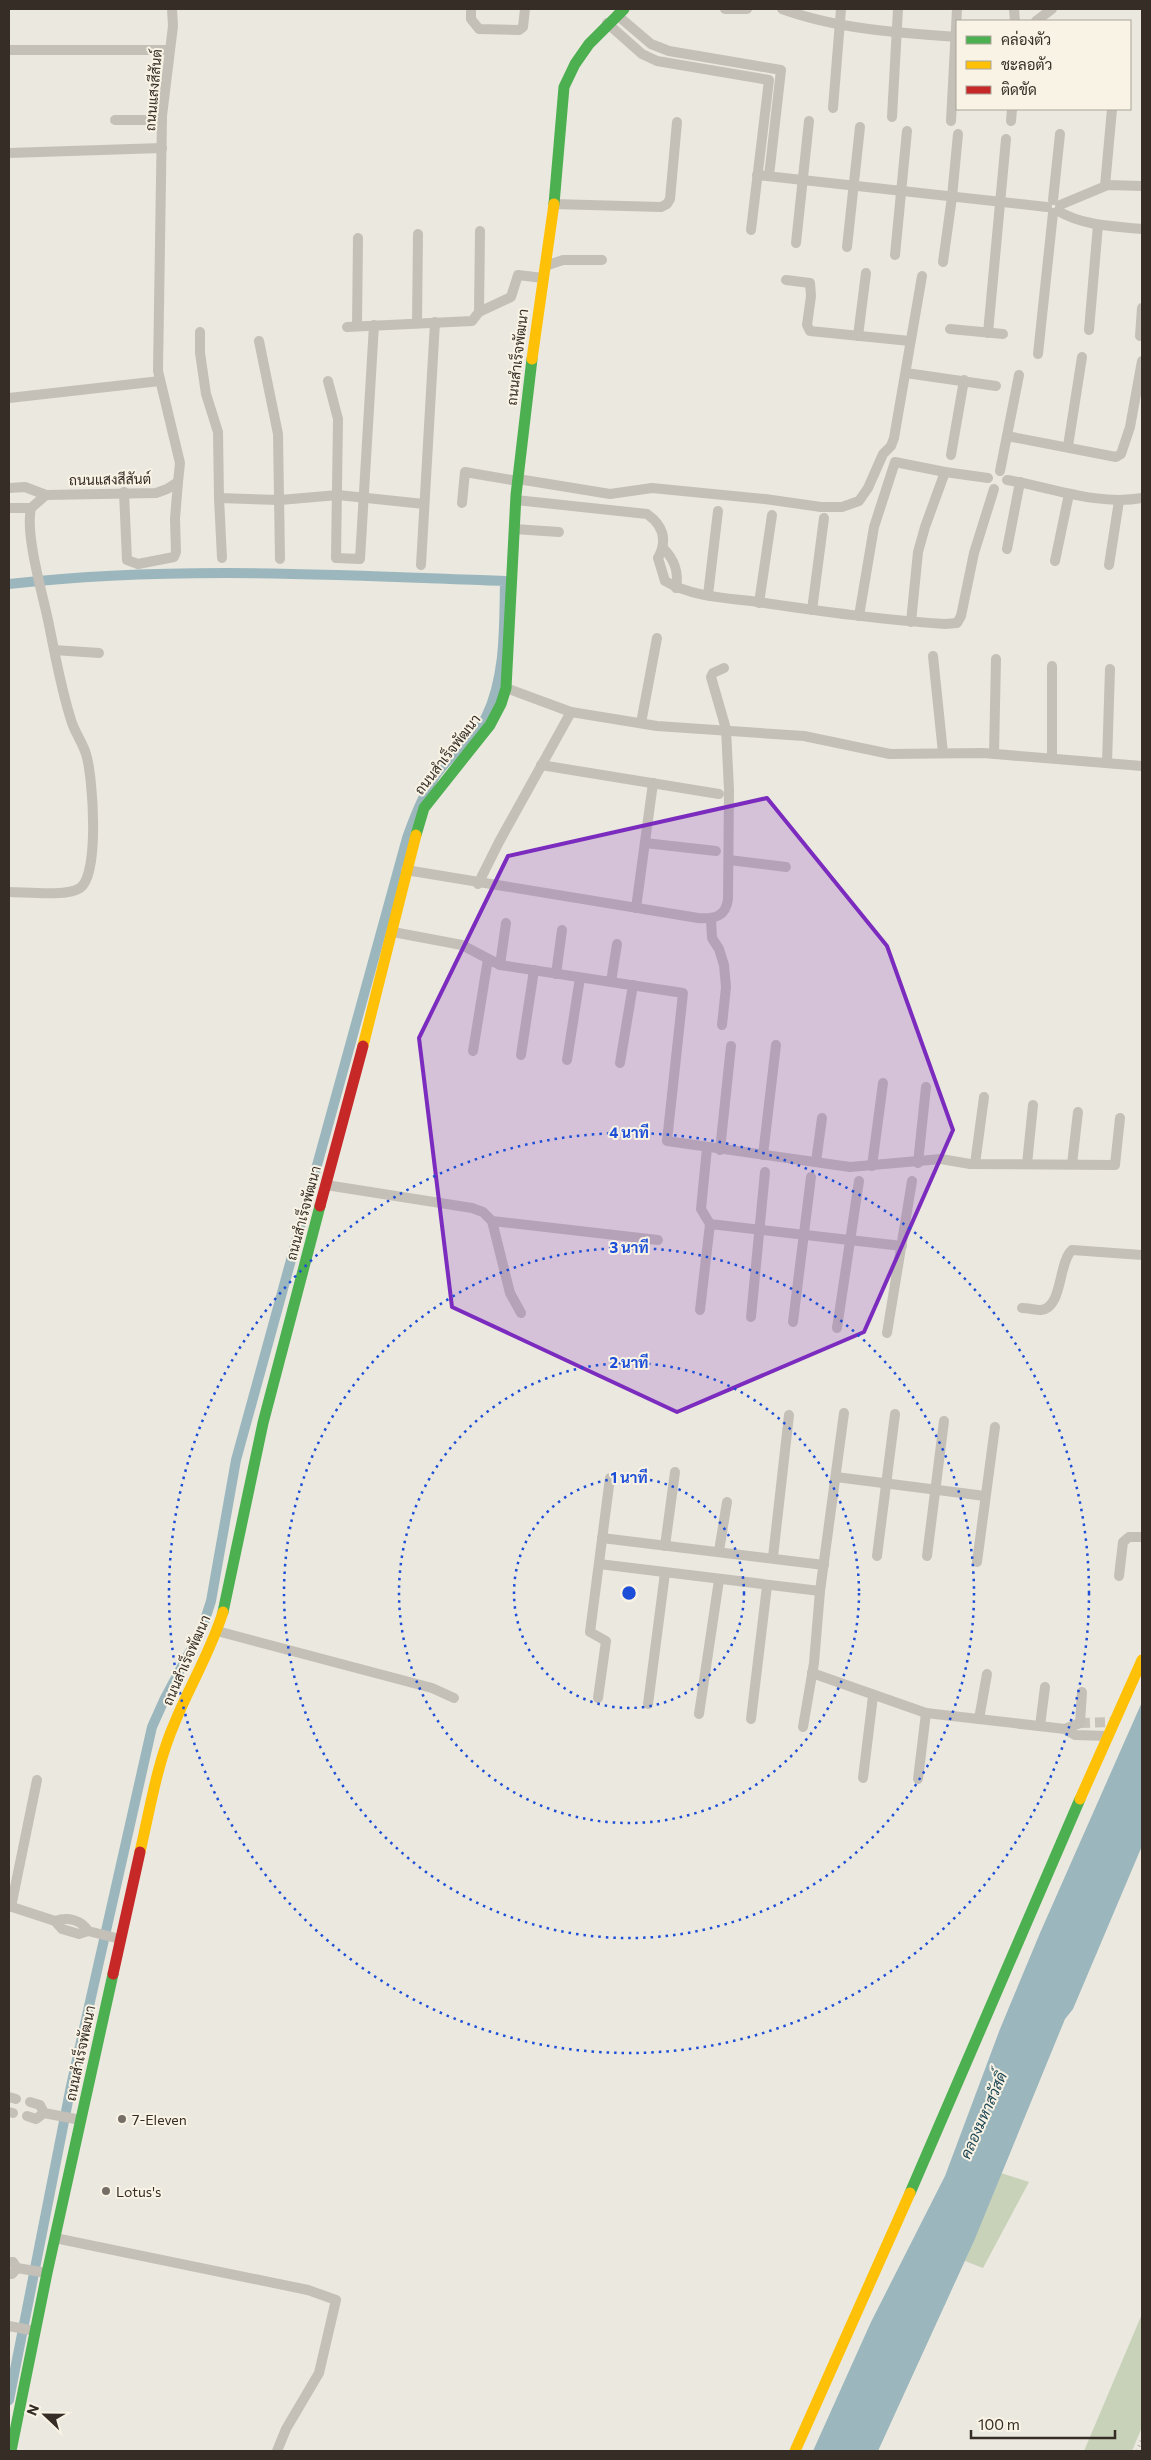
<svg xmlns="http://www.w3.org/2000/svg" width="1151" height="2460" font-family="Commissioner,Sarabun,sans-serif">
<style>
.green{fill:#c8d2b9}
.water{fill:#9bb7bd}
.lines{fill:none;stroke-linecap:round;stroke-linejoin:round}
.canal{stroke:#9bb7bd;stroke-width:10}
.street-tunnel{stroke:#c7c3ba;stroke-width:10;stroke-dasharray:10 5;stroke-linecap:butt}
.street{stroke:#c4c0b8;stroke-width:10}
.fast{stroke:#4caf50;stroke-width:11}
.slow{stroke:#ffc107;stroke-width:11}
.jam{stroke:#c62828;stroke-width:11}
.rail{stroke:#aca8a2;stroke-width:3;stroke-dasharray:1 4;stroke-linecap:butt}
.marked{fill:#7b2cbf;fill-opacity:0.2;stroke:#7b2cbf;stroke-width:4;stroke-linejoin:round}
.ring{fill:none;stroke:#1d4ed8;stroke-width:2.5;stroke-dasharray:2.5 5}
.poi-dot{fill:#756e67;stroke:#f9f3e5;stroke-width:2}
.labels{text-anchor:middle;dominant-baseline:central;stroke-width:4;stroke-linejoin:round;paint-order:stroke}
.street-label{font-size:14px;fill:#352d26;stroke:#f9f3e5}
.poi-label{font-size:14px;fill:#352d26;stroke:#f9f3e5;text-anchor:start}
.water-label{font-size:15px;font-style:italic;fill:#1d4755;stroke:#f9f3e5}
.centre{fill:#1d4ed8;stroke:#f9f3e5;stroke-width:2.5}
.ring-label{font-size:15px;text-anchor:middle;font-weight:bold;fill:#1d4ed8;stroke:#f9f3e5;stroke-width:4;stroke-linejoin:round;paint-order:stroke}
</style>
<rect width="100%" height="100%" fill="#ebe8df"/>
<g class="green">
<path d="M 1001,2173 L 1029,2182 L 983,2268 L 965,2261 Z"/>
<path d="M 1142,2314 L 1142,2427 L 1132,2451 L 1084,2451 Z"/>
</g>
<path class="water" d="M 1142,1702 L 1142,1846 L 1073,2009 L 1065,2019 L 974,2241 L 878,2451 L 813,2451 L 871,2322 L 945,2176 L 1000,2029 L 1040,1933 Z"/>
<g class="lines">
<path class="canal" d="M 9,584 C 174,565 340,575 505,581 C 504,626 506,676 486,717 C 475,739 452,753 438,772 C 424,792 415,815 407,838 L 236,1460 L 211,1601 L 202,1629 L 165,1698 L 152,1727 L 71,2086 L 9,2400"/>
<path class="street-tunnel" d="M 1080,1723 L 1113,1722"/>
<g class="street">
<path d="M 471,9 L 471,19 L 479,29 L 519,30 L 523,27 L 525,9"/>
<path d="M 725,9 L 747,9"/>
<path d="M 782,9 C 837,29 899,33 957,37"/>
<path d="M 1014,9 L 1015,21"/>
<path d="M 617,15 L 651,44 L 669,51 L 781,70 L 769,176"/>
<path d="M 1036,21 L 1052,9"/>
<path d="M 607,23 L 642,54 L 657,61 L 769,80 L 751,230"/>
<path d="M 9,50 L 169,50"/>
<path d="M 833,108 L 841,9"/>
<path d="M 892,117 L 898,9"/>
<path d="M 115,120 L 162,120"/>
<path d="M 951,121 L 957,9"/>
<path d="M 1011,121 L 1012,109"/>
<path d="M 9,153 L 162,148"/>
<path d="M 757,175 L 1047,207"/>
<path d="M 1105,186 L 1112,109"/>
<path d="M 1053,200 L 1060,134"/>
<path d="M 553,204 L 661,207 L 667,204 L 670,199 L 677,122"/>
<path d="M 1060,205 L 1108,185 L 1142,186"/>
<path d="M 1058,211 C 1084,226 1113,226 1142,229"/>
<path d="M 796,243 L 809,121"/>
<path d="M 847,247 L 860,127"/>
<path d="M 895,255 L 907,131"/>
<path d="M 943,262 L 952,197 L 958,134"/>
<path d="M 545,266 L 563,260 L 602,260"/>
<path d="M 786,280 L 810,283 L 811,296 L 807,325 L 810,331 L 910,341"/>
<path d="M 479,312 L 480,231"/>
<path d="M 417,323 L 418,234"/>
<path d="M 357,326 L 358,238"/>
<path d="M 347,327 L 472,321 L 479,312 L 511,297 L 518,275 L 543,278"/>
<path d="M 950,329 L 1003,334"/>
<path d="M 1089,330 L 1098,225"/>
<path d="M 200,332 L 200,353 L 206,394 L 218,432 L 219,498 L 280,500 L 338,495 L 424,504"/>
<path d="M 988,333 L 1006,139"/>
<path d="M 858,336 L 866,273"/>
<path d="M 1140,336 L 1142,308"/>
<path d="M 259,341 L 278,434 L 280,559"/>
<path d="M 1038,354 L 1053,213"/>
<path d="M 906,373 L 996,386"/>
<path d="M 328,381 L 338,419 L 336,558 L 360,559 L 374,325"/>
<path d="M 9,398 L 160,381"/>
<path d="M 1007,436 L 1116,457 L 1121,454 L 1130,427 L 1142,361"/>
<path d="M 1068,446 L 1082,357"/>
<path d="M 951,455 L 964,380"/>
<path d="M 1000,471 L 1019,375"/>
<path d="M 518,479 L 610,494 L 652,488 L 765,499 L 821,507 L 842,507 L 859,501 L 868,488 L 883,454 L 891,446 L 894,438 L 922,276"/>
<path d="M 1007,480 C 1051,487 1097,506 1142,498"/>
<path d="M 9,488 L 25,487 L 46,495"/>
<path d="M 124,492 L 127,560 L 138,564 L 174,557 L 176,552 L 175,519 L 178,482"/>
<path d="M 219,498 L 222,558"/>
<path d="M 516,500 L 647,514 C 663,525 668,540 658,558 L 665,581 C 692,597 727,598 758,602 C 820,611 882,620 945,624 L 957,623 L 961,616 L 974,553 L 994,489"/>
<path d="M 462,503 L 465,472 L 517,481"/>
<path d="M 9,508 L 31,508"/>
<path d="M 514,529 L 559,532"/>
<path d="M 663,548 C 675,560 679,572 676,588"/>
<path d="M 1007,549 L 1020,482"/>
<path d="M 1055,561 L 1069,494"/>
<path d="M 421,565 L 435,322"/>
<path d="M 1109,565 L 1119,501"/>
<path d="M 708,595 L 718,511"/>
<path d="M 759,603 L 772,515"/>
<path d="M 812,610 L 824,518"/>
<path d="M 859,616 L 874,527 L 895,462 L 945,472 L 988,478"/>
<path d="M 911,622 L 918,552 L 925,527 L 945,472"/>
<path d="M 54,650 L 99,653"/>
<path d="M 933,656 L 943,753"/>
<path d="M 1052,666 L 1052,758"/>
<path d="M 506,688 L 571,712 L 657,726 L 804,736 L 890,754 L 983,753 L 1142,766"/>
<path d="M 641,723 L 657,638"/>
<path d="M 994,754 L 996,659"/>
<path d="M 1107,763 L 1110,669"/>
<path d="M 541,765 L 719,794"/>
<path d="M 645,843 L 716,851"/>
<path d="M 729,860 L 786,867"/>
<path d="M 406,870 L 698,918 C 714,919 726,917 728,899 L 729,790 L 726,729 L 711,677 L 713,673 L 724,668"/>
<path d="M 478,884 L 499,842 L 571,712"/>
<path d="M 9,892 C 26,892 66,897 80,888 C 100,875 93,776 86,754 C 83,744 76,734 72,723 C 61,690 55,654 48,620 C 42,592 25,534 31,508 L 46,495 L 156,493 L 167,489 L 178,482 L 180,463 L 158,371 L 162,116 L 173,26 L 172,9"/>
<path d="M 636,908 L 653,783"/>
<path d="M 711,919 L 712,938 L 719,949 L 724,965 L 726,987 L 722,1025"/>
<path d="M 393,932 L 462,945 L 500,965 L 683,993 L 667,1141 L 850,1167 L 941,1159 L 970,1164 L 1115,1165 L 1120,1118"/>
<path d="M 500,965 L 506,923"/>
<path d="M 556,974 L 562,930"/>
<path d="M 611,982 L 617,944"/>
<path d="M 473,1051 L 488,959"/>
<path d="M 521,1055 L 534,970"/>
<path d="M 567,1060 L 580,978"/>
<path d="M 620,1063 L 633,985"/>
<path d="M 707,1148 L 701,1209 L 710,1224 L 902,1246"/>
<path d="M 720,1150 L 731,1046"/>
<path d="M 763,1155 L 776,1045"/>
<path d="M 816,1162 L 822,1118"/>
<path d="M 918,1163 L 926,1087"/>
<path d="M 975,1164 L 984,1097"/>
<path d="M 1027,1164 L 1033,1105"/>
<path d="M 1072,1164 L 1078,1112"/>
<path d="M 872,1166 L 883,1083"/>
<path d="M 326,1185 L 472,1208 L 483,1212 L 492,1221 L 658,1240"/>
<path d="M 492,1221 L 510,1293 L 521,1313"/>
<path d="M 1022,1308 C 1028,1308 1035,1310 1041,1310 C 1063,1308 1058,1262 1072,1250 L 1142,1255"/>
<path d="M 700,1310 L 710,1224"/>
<path d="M 751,1317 L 765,1172"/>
<path d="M 793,1322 L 811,1177"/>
<path d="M 837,1328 L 859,1181"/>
<path d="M 887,1333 L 912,1181"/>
<path d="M 836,1477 L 985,1496"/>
<path d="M 602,1538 L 824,1565"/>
<path d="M 665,1546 L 675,1472"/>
<path d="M 719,1551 L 727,1502"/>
<path d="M 877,1556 L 895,1414"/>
<path d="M 927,1556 L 944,1421"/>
<path d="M 773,1557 L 789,1415"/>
<path d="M 977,1562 L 995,1427"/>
<path d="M 599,1564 L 820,1591"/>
<path d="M 1119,1576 L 1123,1542 L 1129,1537 L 1142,1537"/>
<path d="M 217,1631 L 432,1688 L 454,1698"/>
<path d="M 812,1673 L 926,1713 L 1065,1729 L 1075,1735 L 1108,1736"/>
<path d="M 598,1698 L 606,1641 L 590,1632 L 610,1478"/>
<path d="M 648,1704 L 665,1573"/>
<path d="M 699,1714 L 719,1580"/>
<path d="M 751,1719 L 767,1586"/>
<path d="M 979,1719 L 987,1674"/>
<path d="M 1040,1726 L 1045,1687"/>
<path d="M 803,1727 L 814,1663 L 820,1591 L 844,1413"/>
<path d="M 1065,1729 L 1080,1723 L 1082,1692"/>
<path d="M 863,1778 L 873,1696"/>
<path d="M 918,1779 L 926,1713"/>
<path d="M 9,1906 L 55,1921 L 62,1929 L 79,1934 L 88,1931 L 120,1939"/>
<path d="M 11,1907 L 37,1780"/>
<path d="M 55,1921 C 67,1917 81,1919 88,1931"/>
<path d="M 9,2097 L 16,2099"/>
<path d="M 30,2102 L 40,2105 L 44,2113 L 81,2120"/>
<path d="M 9,2112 L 13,2113"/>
<path d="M 27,2116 L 36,2119 L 44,2113"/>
<path d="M 55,2238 L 308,2290 L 336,2300 L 319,2373 L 286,2429 L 277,2451"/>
<path d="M 9,2262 L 13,2262 L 17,2268 L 47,2273"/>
<path d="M 9,2274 L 12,2274 L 17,2268"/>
<path d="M 9,2326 L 35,2331"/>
</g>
<g class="fast">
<path d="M 554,204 L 564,87 L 575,64 L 589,44 L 624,9"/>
<path d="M 416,835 L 424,808 L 490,725 L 501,704 L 506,688 L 516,495 L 532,359"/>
<path d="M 223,1612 L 263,1423 L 320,1206"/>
<path d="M 910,2193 L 1080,1799"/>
<path d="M 11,2451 L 47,2273 L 113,1974"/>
</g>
<g class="slow">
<path d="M 532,359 L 554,204"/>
<path d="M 363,1046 L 416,835"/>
<path d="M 1080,1799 L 1142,1660"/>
<path d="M 140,1852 C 150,1809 157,1763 175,1722 C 190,1685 211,1651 223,1612"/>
<path d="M 795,2451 L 910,2193"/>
</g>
<g class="jam">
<path d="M 320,1206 L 363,1046"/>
<path d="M 113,1974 L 140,1852"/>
</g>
<path class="rail" d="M 1137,2451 L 1142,2439"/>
</g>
<path class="marked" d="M 767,798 L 887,946 L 953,1130 L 864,1332 L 677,1412 L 452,1307 L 419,1038 L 508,856 Z"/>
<g class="ring">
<circle cx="629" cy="1593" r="115"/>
<circle cx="629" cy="1593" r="230"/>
<circle cx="629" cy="1593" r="345"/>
<circle cx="629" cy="1593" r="460"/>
</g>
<g class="poi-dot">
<circle cx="122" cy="2119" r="5"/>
<circle cx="106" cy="2191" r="5"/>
</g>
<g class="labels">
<g class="street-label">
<text transform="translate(153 90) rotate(-85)">ถนนแสงสีสันต์</text>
<text transform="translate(517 357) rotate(-83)">ถนนสำเร็จพัฒนา</text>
<text transform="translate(110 479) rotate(-1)">ถนนแสงสีสันต์</text>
<text transform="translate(447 754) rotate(-52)">ถนนสำเร็จพัฒนา</text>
<text transform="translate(303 1213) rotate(-75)">ถนนสำเร็จพัฒนา</text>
<text transform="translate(186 1660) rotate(-66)">ถนนสำเร็จพัฒนา</text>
<text transform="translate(80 2053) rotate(-78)">ถนนสำเร็จพัฒนา</text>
</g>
<g class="poi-label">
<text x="132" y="2119">7-Eleven</text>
<text x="116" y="2191">Lotus's</text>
</g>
<g class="water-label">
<text transform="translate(983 2115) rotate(-66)">คลองมหาสวัสดิ์</text>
</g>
</g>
<circle cx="629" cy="1593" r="8" class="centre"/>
<g class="ring-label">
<text x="629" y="1138">4 นาที</text>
<text x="629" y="1253">3 นาที</text>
<text x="629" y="1368">2 นาที</text>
<text x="629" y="1483">1 นาที</text>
</g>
<rect width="1151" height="2460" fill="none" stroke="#352d26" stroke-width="20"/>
<rect x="956" y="20" width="175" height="90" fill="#f9f3e5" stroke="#aba499"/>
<rect x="966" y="36" width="25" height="8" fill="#4caf50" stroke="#aba499"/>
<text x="1001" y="45" font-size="15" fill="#352d26">คล่องตัว</text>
<rect x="966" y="61" width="25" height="8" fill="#ffc107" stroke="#aba499"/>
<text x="1001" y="70" font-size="15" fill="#352d26">ชะลอตัว</text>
<rect x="966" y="86" width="25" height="8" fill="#c62828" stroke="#aba499"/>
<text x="1001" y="95" font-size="15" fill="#352d26">ติดขัด</text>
<g transform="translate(45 2415) rotate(292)" stroke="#f9f3e5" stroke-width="4" paint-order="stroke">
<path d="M0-4L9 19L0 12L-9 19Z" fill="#352d26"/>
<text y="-8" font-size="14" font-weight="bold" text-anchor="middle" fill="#352d26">N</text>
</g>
<path d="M971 2430v8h144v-8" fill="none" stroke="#352d26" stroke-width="2.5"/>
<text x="978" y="2430" font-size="15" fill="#352d26" stroke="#f9f3e5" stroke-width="4" paint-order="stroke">100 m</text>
</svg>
